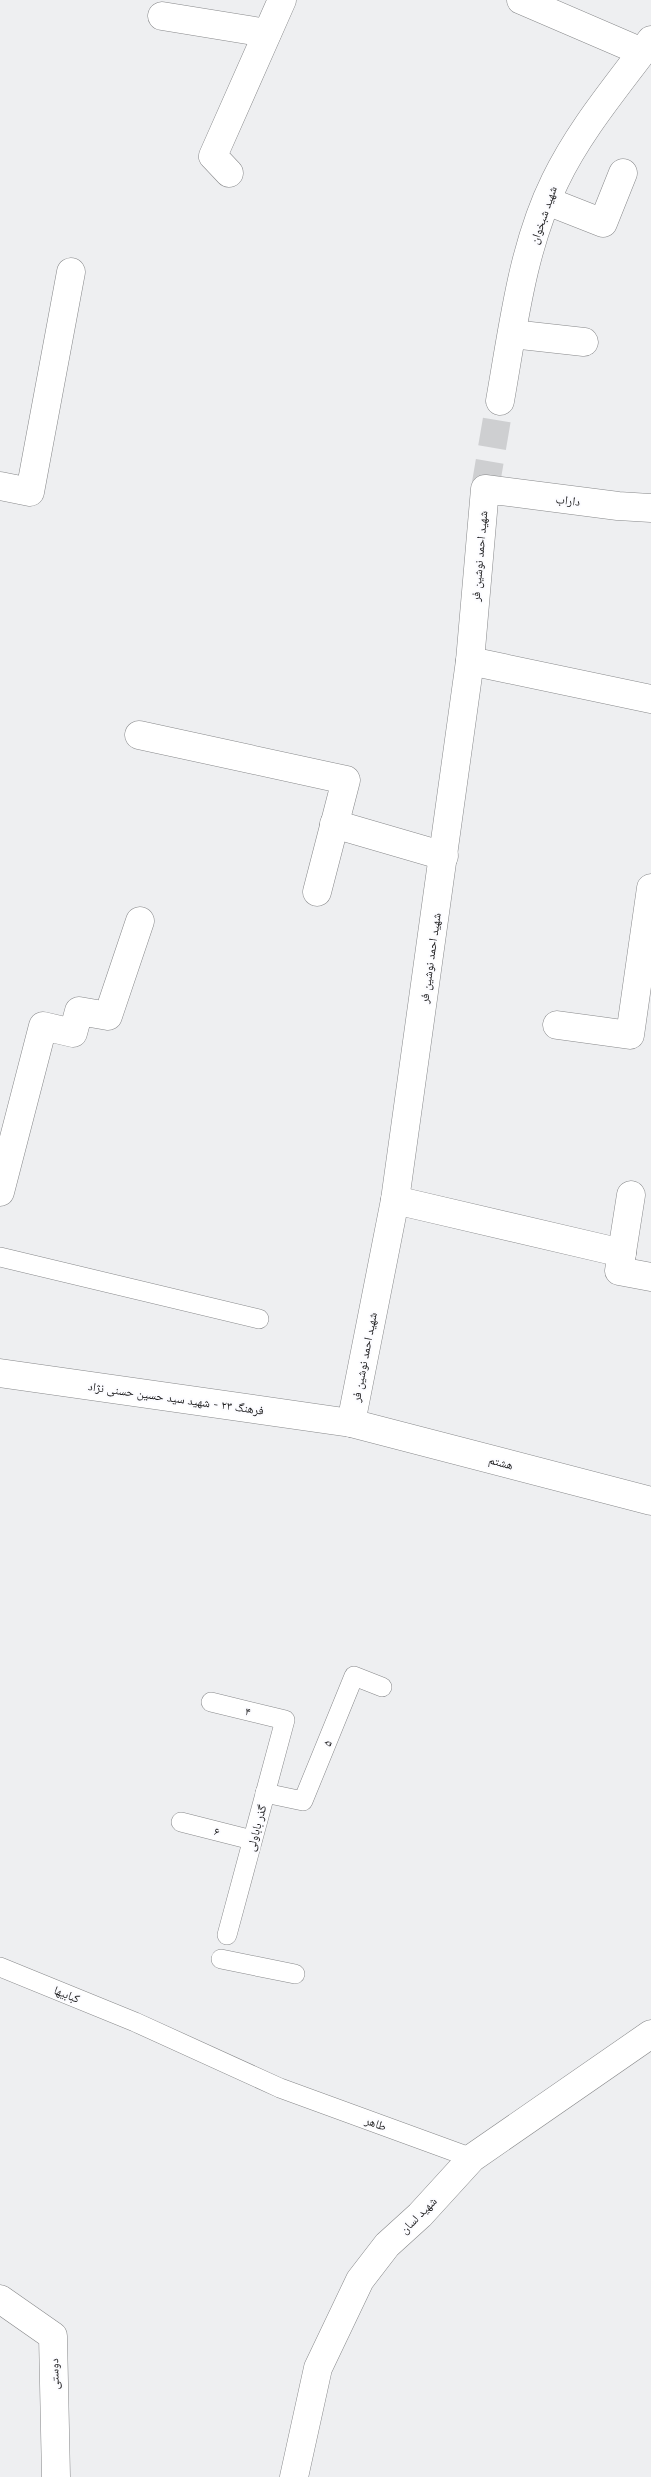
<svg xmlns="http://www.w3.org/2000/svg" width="651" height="2477" font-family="Mulish,'Noto Naskh Arabic',sans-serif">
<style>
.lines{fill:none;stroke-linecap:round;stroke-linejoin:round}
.street-tunnel{stroke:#cecfd1;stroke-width:28;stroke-dasharray:28 14;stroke-linecap:butt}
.lane-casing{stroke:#87888a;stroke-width:20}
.street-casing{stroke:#87888a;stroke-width:29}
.secondary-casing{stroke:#87888a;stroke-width:29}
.lane{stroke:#fff;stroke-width:19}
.street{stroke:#fff;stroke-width:28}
.secondary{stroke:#fff;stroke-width:28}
.labels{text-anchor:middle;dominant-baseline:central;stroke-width:4;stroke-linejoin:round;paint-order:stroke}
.street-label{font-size:12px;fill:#1b1b1c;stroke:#fcfcff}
</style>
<rect width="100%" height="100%" fill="#eeeff1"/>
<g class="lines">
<path class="street-tunnel" d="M 485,489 L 500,401"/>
<defs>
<g id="lane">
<path d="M 0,1257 L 259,1319"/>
<path d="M 211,1702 L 285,1720 L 227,1935"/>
<path d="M 265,1793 L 303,1801 L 354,1676 L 382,1687"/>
<path d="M 181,1822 L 252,1840"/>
<path d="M 221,1959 L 295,1974"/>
<path d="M 0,1967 L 135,2022 L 280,2088 L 472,2158"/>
</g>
<g id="street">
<path d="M 521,0 L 642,52"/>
<path d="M 162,16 L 267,33"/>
<path d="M 229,173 L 213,156 L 282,0"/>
<path d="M 547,201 L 603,223 L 623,173"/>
<path d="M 512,334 L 584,342"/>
<path d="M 500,401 C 513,328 522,248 555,181 C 580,129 618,85 651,40"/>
<path d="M 0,486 L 30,492 L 71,272"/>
<path d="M 470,661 L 651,699"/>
<path d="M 139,735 L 346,780 L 317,892"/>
<path d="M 334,824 L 444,856"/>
<path d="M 557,1025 L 630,1035 L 651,888"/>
<path d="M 0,1192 L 43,1026 L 73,1033 L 79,1011 L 108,1016 L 140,921"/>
<path d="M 631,1195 L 619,1271 L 651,1277"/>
<path d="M 395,1200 L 622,1253"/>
<path d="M 351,1423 L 395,1200 L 470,661 L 485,489 L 618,506 L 651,508"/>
<path d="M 0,2299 L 53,2336 L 56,2477"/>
</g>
<g id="secondary">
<path d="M 0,1373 L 351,1423 L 651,1501"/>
<path d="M 294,2477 L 318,2368 L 360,2280 L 387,2245 L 420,2215 L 472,2158 L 651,2034"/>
</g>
</defs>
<use href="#lane" class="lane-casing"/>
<use href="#street" class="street-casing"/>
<use href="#secondary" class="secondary-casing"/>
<use href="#lane" class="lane"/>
<use href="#street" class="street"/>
<use href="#secondary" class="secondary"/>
</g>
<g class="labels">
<g class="street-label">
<text transform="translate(543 215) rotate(-71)">شهید شبخوان</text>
<text transform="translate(568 500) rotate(7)">داراب</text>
<text transform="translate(479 556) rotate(-85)">شهید احمد نوشین فر</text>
<text transform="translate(430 958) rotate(-82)">شهید احمد نوشین فر</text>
<text transform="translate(364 1357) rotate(-79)">شهید احمد نوشین فر</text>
<text transform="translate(176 1398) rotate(8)">فرهنگ ۲۳ - شهید سید حسین حسنی نژاد</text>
<text transform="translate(501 1462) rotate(15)">هشتم</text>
<text transform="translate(248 1711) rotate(14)">۴</text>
<text transform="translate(327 1743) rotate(-68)">۵</text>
<text transform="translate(256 1828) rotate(-75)">گذر باباولی</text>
<text transform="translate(217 1831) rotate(14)">۶</text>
<text transform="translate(67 1994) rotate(22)">کبابیها</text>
<text transform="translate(376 2123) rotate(20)">طاهر</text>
<text transform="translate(418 2215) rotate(-45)">شهید لسان</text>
<text transform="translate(54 2374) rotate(-91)">دوستی</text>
</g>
</g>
</svg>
